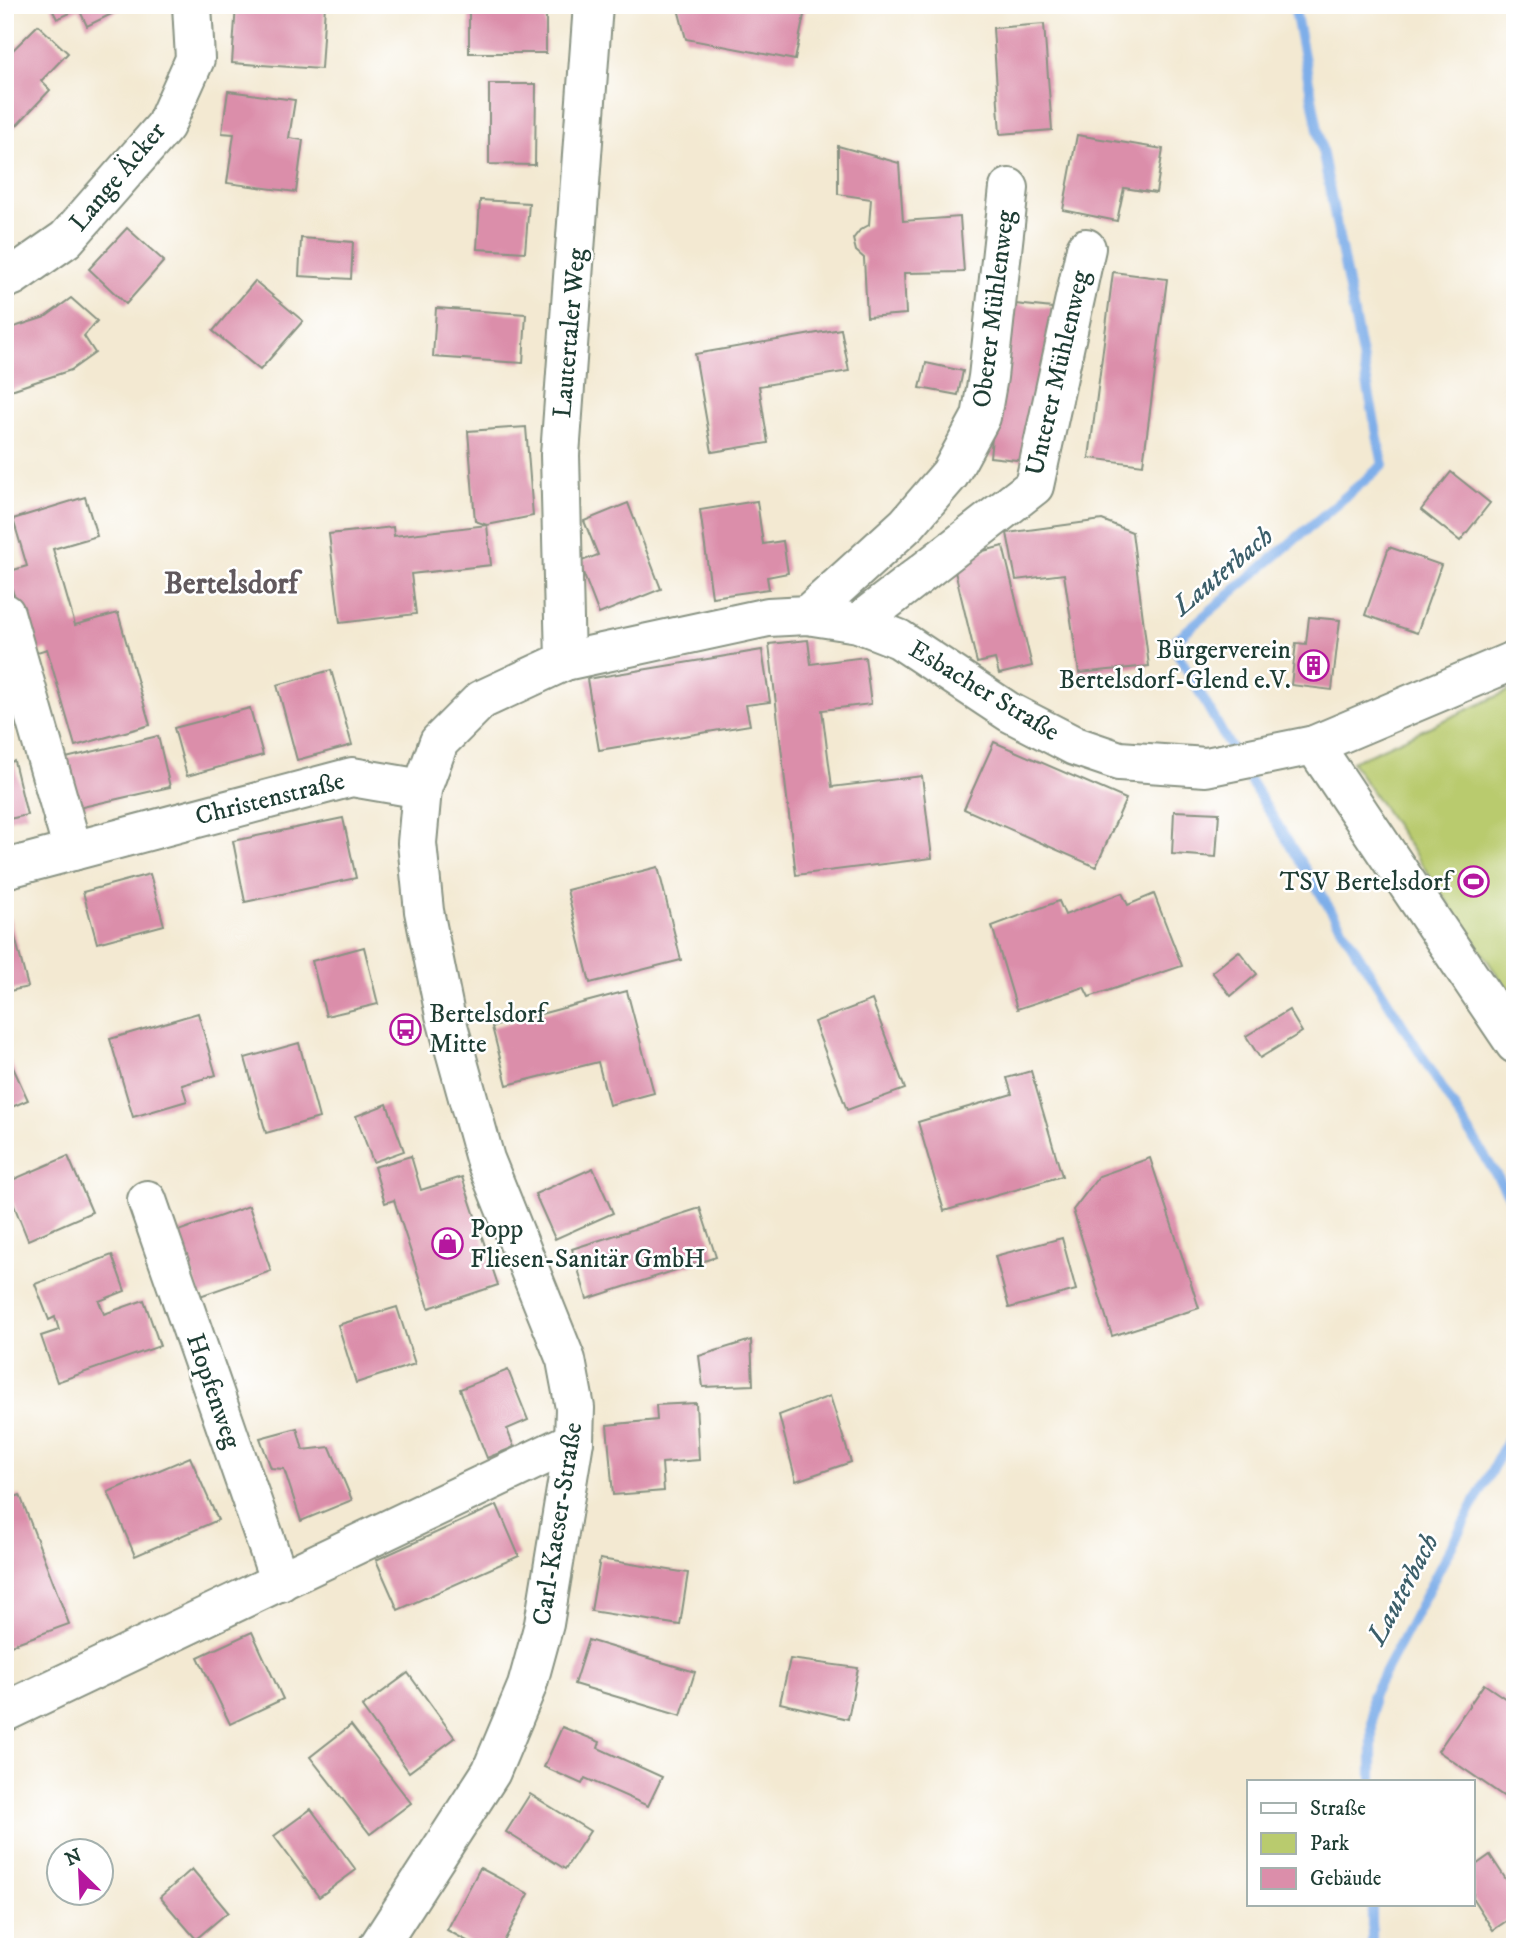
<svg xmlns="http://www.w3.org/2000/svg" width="1520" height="1952" font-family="'IM FELL DW Pica',serif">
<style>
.green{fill:#b9cb6e;stroke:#6c8451;stroke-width:2}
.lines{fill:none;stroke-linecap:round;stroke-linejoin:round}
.stream{stroke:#7eaee9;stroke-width:10}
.building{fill:#db8eaa}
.minor-casing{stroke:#899383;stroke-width:42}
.minor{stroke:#fff;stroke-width:38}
.labels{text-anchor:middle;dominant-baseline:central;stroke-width:5;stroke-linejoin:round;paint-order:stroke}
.street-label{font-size:26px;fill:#1f3d34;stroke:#fff}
.poi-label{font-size:26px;fill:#1f3d34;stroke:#fff;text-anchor:end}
.water-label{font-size:28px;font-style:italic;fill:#3c5f6a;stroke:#fff}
.quarter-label{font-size:30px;font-weight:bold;fill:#61595d;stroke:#fff}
</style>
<rect width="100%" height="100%" fill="#fff"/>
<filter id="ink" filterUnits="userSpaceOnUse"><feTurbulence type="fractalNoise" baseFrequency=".0143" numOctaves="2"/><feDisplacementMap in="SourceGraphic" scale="14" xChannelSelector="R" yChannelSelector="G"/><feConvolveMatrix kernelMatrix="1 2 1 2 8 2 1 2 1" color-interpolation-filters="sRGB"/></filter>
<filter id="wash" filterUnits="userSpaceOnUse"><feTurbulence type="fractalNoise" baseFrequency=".00686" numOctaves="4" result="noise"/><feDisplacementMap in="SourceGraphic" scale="28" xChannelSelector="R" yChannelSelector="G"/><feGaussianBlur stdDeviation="1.57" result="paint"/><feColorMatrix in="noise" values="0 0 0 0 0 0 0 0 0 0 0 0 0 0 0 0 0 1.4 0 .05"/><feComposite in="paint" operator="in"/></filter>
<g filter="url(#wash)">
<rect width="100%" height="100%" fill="#f3e9d2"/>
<path class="green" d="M 1515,688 L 1515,1001 L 1352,762 Z"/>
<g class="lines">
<g class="stream">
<path d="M 1234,754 L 1172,643 L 1383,465 L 1294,5"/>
<path d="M 1242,768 L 1515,1205"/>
<path d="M 1372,1782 L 1372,1696 L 1515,1426"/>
<path d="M 1372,1905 L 1372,1947"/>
</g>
</g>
<g id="blocks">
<g class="building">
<path d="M 50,5 L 130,5 L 87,26 L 79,9 L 57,19 Z"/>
<path d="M 236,5 L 325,5 L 321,69 L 232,63 Z"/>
<rect x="469" y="5" width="77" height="48"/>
<path d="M 677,5 L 806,5 L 795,60 L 686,39 Z"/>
<path d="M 1044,24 L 1052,130 L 1000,134 L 993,28 Z"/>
<path d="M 38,25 L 68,53 L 41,81 L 50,90 L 5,138 L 5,45 L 12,51 Z"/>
<path d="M 489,84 L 536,84 L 535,165 L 489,164 Z"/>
<path d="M 228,91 L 295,100 L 289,138 L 303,140 L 296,192 L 227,183 L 234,134 L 222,133 Z"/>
<path d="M 1077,135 L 1163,149 L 1156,193 L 1124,188 L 1117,221 L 1063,210 Z"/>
<path d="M 838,146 L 899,163 L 903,221 L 960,217 L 964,272 L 904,273 L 906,314 L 867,317 L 864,258 L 856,251 L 853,239 L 860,230 L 869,225 L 871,199 L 838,194 Z"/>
<path d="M 480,200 L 529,203 L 525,252 L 477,249 Z"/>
<path d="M 127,228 L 164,261 L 126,304 L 89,269 Z"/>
<path d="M 301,238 L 353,242 L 351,279 L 299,276 Z"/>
<path d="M 1113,272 L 1167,279 L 1143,465 L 1089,458 Z"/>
<path d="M 255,281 L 303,321 L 260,370 L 213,331 Z"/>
<path d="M 71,298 L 97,321 L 84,336 L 95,353 L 71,370 L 5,392 L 5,330 L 45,317 Z"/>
<path d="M 1006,303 L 1052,308 L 1035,462 L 990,457 Z"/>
<path d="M 436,308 L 526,314 L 523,363 L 433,357 Z"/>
<path d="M 841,329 L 849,371 L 759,386 L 768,443 L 712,452 L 695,354 Z"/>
<path d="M 926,363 L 963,371 L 958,395 L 920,388 Z"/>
<path d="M 526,427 L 533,516 L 487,525 L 475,521 L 468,431 Z"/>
<path d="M 1451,472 L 1490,503 L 1460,541 L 1421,510 Z"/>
<path d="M 85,497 L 97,536 L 53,549 L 75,625 L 118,613 L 150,725 L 75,746 L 47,649 L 31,654 L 7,572 L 27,566 L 13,519 Z"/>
<path d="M 757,501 L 763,544 L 783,541 L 788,573 L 767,577 L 769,589 L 712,597 L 700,510 Z"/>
<path d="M 628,503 L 661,589 L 599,614 L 579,562 L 598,555 L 584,521 Z"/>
<path d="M 1102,520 L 1132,532 L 1149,666 L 1079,673 L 1064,574 L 1016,580 L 1007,533 Z"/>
<path d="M 487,525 L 491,565 L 411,574 L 416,614 L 340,623 L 329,534 L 393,527 L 394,536 Z"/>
<path d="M 1003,546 L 1032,666 L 999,674 L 995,659 L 977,663 L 952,559 Z"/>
<path d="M 1389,547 L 1441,565 L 1417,633 L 1365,615 Z"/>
<path d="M 1309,617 L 1340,620 L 1332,690 L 1291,685 L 1296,643 L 1306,644 Z"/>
<path d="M 808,640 L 811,664 L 865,657 L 871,704 L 822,710 L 832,787 L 922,776 L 932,858 L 796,875 L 769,644 Z"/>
<path d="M 762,650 L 770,702 L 746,705 L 750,725 L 599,750 L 587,679 Z"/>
<path d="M 331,670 L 352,745 L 297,760 L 277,685 Z"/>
<path d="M 250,708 L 263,755 L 187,776 L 174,728 Z"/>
<path d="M 158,736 L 170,787 L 78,808 L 66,758 Z"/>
<path d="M 994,742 L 1126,799 L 1096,867 L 964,809 Z"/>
<path d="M 14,761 L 27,815 L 5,820 L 5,763 Z"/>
<path d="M 1174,811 L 1219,813 L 1216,857 L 1172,854 Z"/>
<path d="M 343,818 L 356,878 L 245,902 L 233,841 Z"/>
<path d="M 658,867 L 681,960 L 590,983 L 567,890 Z"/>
<path d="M 150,874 L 164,925 L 97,943 L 83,892 Z"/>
<path d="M 1122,893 L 1128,905 L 1154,894 L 1182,966 L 1089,997 L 1084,987 L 1017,1009 L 992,926 L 1059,901 L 1065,915 Z"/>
<path d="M 5,899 L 28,987 L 5,992 Z"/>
<path d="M 364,947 L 378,1004 L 326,1016 L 312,961 Z"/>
<path d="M 1239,951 L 1257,974 L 1231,996 L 1212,972 Z"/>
<path d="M 627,991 L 654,1093 L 609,1105 L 598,1062 L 507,1085 L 492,1027 Z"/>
<path d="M 872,1000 L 905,1089 L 847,1110 L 814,1022 Z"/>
<path d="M 1289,1010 L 1302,1032 L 1260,1058 L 1246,1036 Z"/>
<path d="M 198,1013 L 216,1075 L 182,1085 L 187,1101 L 133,1117 L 110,1039 Z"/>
<path d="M 299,1043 L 319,1118 L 266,1133 L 245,1058 Z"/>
<path d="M 5,1050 L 28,1100 L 5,1110 Z"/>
<path d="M 1031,1071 L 1062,1176 L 944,1211 L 918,1122 L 1012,1094 L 1007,1078 Z"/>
<path d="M 387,1104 L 404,1151 L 373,1162 L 356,1116 Z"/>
<path d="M 68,1156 L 92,1212 L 28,1240 L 5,1183 Z"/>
<path d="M 411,1156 L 421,1190 L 462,1177 L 498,1285 L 429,1308 L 394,1200 L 385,1203 L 374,1167 Z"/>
<path d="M 1150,1158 L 1199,1308 L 1112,1336 L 1073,1210 L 1099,1176 Z"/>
<path d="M 593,1168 L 613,1213 L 555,1239 L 535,1194 Z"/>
<path d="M 249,1206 L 271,1271 L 200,1296 L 178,1231 Z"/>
<path d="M 700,1208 L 716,1257 L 587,1299 L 572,1249 Z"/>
<path d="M 1062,1238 L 1076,1290 L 1009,1308 L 995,1256 Z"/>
<path d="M 112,1255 L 125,1291 L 99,1301 L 104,1314 L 144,1300 L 160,1346 L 57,1382 L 41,1336 L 59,1330 L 55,1317 L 49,1320 L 35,1284 Z"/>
<path d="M 397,1307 L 415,1364 L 356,1383 L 338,1325 Z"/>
<path d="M 751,1340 L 753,1385 L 703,1387 L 699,1356 Z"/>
<path d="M 508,1370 L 528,1420 L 507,1429 L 514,1447 L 487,1458 L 460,1389 Z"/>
<path d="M 830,1396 L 851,1462 L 796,1481 L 779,1415 Z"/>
<path d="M 696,1403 L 699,1460 L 662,1463 L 664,1491 L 613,1495 L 607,1425 L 657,1420 L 656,1405 Z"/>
<path d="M 297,1428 L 303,1450 L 330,1447 L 352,1500 L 301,1521 L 284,1469 L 271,1468 L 260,1438 Z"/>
<path d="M 190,1457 L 218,1520 L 135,1556 L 108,1492 Z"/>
<path d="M 20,1495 L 69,1624 L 5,1647 L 5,1501 Z"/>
<path d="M 497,1505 L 519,1556 L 398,1610 L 376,1560 Z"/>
<path d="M 600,1559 L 688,1573 L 680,1625 L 591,1611 Z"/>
<path d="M 252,1632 L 283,1699 L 230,1724 L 198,1657 Z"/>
<path d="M 588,1640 L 695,1672 L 681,1716 L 574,1684 Z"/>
<path d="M 790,1659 L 858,1668 L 848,1719 L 780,1703 Z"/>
<path d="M 408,1673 L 455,1738 L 409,1772 L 362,1707 Z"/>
<path d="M 1484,1684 L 1515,1705 L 1515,1804 L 1438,1751 Z"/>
<path d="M 351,1725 L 411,1803 L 370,1834 L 310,1757 Z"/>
<path d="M 562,1727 L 600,1742 L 598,1748 L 662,1777 L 648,1806 L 585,1778 L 582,1784 L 544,1767 Z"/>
<path d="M 530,1794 L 590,1831 L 565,1869 L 506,1832 Z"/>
<path d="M 311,1809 L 356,1870 L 319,1897 L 274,1836 Z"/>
<path d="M 1490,1855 L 1515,1893 L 1515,1915 L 1493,1930 L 1473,1899 L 1473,1867 Z"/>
<path d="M 480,1868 L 529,1894 L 501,1947 L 478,1947 L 447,1930 Z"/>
<path d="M 192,1869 L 228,1912 L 196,1939 L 160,1897 Z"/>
</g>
</g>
</g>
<g filter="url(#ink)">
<use href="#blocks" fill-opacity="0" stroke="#899383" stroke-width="2"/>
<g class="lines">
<defs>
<g id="minor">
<path d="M 5,279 L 13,276 L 66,239 L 165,126 L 195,59 L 192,5"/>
<path d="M 5,613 L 73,851"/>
<path d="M 807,615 L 907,524 L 950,474 L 981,417 L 988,377 L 1009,188"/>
<path d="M 858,623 L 1034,486 L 1086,248"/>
<path d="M 565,661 L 560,455 L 593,5"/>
<path d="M 1314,745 L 1515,1044"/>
<path d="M 5,869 L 352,777 L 422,789"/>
<path d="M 147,1200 L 280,1582"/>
<path d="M 5,1712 L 574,1441"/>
<path d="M 378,1947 L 491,1772 L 527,1686 L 544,1624 L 574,1441 L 575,1408 L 566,1360 L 485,1159 L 445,1015 L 424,911 L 417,843 L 422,789 L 439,742 L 481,700 L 565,661 L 768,617 L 807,615 L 858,623 L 899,639 L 1009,712 L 1075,746 L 1119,761 L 1206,767 L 1314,745 L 1515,660"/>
</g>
</defs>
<use href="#minor" class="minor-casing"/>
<use href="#minor" class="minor"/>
</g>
</g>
<defs>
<symbol id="building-ring" viewBox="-11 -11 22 22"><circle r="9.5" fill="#fff" stroke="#b5179e" stroke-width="1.5"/><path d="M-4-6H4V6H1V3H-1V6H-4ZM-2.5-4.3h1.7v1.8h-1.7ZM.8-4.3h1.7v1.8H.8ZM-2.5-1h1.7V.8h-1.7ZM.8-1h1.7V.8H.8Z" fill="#b5179e"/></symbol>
<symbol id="stadium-ring" viewBox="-11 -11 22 22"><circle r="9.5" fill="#fff" stroke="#b5179e" stroke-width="1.5"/><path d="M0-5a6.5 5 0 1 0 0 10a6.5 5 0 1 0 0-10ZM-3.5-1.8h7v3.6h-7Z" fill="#b5179e"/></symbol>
<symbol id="bus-ring" viewBox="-11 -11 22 22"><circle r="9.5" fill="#fff" stroke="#b5179e" stroke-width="1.5"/><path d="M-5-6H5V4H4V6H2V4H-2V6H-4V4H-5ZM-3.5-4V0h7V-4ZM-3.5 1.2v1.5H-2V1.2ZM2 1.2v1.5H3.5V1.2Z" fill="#b5179e"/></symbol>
<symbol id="shop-ring" viewBox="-11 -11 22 22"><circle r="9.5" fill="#fff" stroke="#b5179e" stroke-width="1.5"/><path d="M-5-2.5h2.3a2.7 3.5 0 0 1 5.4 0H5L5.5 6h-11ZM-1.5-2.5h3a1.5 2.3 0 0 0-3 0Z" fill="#b5179e"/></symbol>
</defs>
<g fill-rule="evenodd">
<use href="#building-ring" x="1296" y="648" width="35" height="35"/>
<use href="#stadium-ring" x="1456" y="864" width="35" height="35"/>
<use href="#bus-ring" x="388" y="1012" width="35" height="35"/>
<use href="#shop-ring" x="430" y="1226" width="35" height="35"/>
</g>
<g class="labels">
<g class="street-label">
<text transform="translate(118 177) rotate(-50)">Lange Äcker</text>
<text transform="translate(994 309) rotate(-83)">Oberer Mühlenweg</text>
<text transform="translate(570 333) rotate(-85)">Lautertaler Weg</text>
<text transform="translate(1058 373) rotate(-77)">Unterer Mühlenweg</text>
<text transform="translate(984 691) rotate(31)">Esbacher Straße</text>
<text transform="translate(270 799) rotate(-14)">Christenstraße</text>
<text transform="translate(213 1391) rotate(71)">Hopfenweg</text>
<text transform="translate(558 1524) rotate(-81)">Carl-Kaeser-Straße</text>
</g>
<g class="poi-label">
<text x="1291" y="650">Bürgerverein<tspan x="1291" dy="30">Bertelsdorf-Glend e.V.</tspan></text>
<text x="1451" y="882">TSV Bertelsdorf</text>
<text x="429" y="1014" text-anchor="start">Bertelsdorf<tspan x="429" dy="30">Mitte</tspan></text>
<text x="470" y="1229" text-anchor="start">Popp<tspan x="470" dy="30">Fliesen-Sanitär GmbH</tspan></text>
</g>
<g class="water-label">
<text transform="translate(1223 571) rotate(-40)">Lauterbach</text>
<text transform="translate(1403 1589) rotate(-62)">Lauterbach</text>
</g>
<g class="quarter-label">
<text x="231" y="584">Bertelsdorf</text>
</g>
</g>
<rect width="1520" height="1952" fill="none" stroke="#fff" stroke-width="28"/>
<rect x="1247" y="1780" width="228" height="126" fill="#ffffff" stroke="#a5b1ae" stroke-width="2"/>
<rect x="1261" y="1803" width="35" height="10" fill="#ffffff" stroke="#a5b1ae" stroke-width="2"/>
<text x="1310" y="1815" font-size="21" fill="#1f3d34">Straße</text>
<rect x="1261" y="1833" width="35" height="21" fill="#b9cb6e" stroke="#a5b1ae" stroke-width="2"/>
<text x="1310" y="1850" font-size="21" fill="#1f3d34">Park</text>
<rect x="1261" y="1868" width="35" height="21" fill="#db8eaa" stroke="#a5b1ae" stroke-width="2"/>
<text x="1310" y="1885" font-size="21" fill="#1f3d34">Gebäude</text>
<g transform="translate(80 1872) rotate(336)"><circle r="33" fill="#ffffff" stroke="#a5b1ae" stroke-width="2"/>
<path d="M0-5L12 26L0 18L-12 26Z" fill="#b5179e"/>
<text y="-10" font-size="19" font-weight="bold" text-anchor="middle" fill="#1f3d34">N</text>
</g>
</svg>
